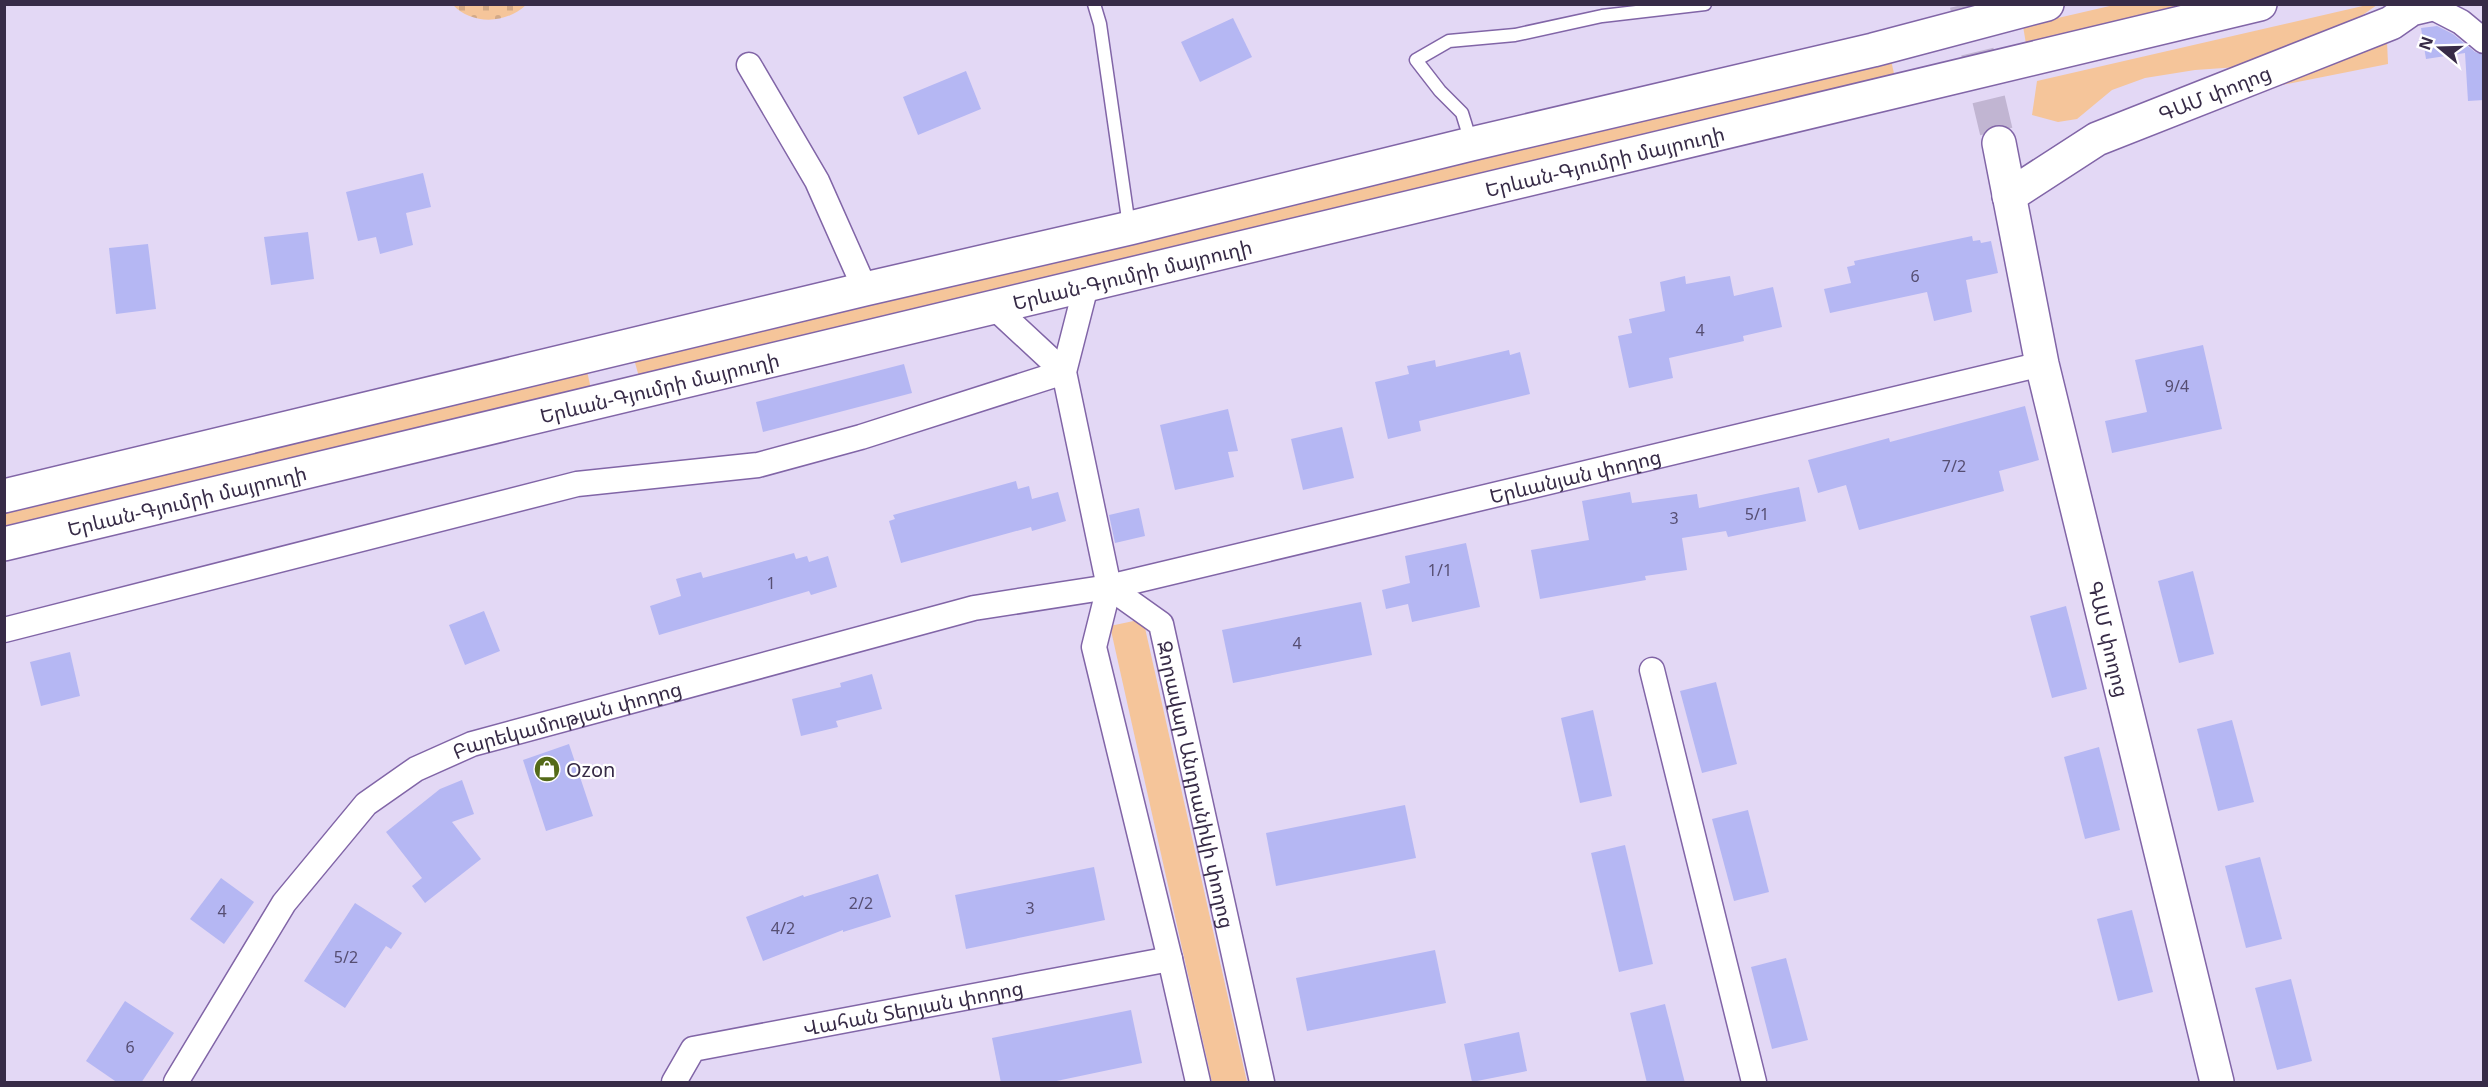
<svg xmlns="http://www.w3.org/2000/svg" width="2488" height="1087" font-family="'Noto Sans','Noto Sans Armenian',sans-serif">
<style>
.green{fill:#f5c59a}
.cemetery{fill:url(#cemetery-stones)}
.building{fill:#b5b7f3}
.lines{fill:none;stroke-linecap:round;stroke-linejoin:round}
.secondary-tunnel{stroke:#c1b5d2;stroke-width:33;stroke-dasharray:33 16;stroke-linecap:butt}
.lane-casing{stroke:#8165a7;stroke-width:15}
.street-casing{stroke:#8165a7;stroke-width:27}
.secondary-casing{stroke:#8165a7;stroke-width:36}
.highway-casing{stroke:#8165a7;stroke-width:36}
.lane{stroke:#fff;stroke-width:12}
.street{stroke:#fff;stroke-width:24}
.secondary{stroke:#fff;stroke-width:33}
.highway{stroke:#fff;stroke-width:33}
.labels{text-anchor:middle;dominant-baseline:central;stroke-width:4.5;stroke-linejoin:round;paint-order:stroke}
.number-label{font-size:16px;fill:#564e72}
.street-label{font-size:20px;fill:#372b47;stroke:#fff}
.poi-label{font-size:20px;fill:#372b47;stroke:#fff;text-anchor:start}
</style>
<defs>
<pattern id="cemetery-stones" width="16" height="16" patternUnits="userSpaceOnUse" patternTransform="scale(1.5)"><rect width="16" height="16" fill="#f5c59a"/><path d="M2 7V4a2 2 0 0 1 4 0v3zM10 15v-3a2 2 0 0 1 4 0v3z" fill="#d3a986"/></pattern>
</defs>
<rect width="100%" height="100%" fill="#e3d8f5"/>
<g class="green">
<path d="M 2114,5 L 2190,5 L 2026,44 L 2023,26 Z"/>
<path d="M 2367,5 L 2377,5 L 2354,21 L 2238,67 L 2195,70 L 2145,78 L 2112,90 L 2077,119 L 2058,122 L 2032,115 L 2037,81 Z"/>
<path d="M 2387,41 L 2388,64 L 2237,94 Z"/>
<path d="M 1891,60 L 1895,78 L 639,377 L 634,359 Z"/>
<path d="M 587,371 L 591,389 L 5,528 L 4,510 Z"/>
<path d="M 1143,619 L 1247,1082 L 1212,1082 L 1110,626 Z"/>
</g>
<path class="cemetery" d="M 453,5 L 526,5 C 506,24 472,25 453,5 Z"/>
<g class="building">
<path d="M 1233,18 L 1252,57 L 1200,82 L 1181,42 Z"/>
<path d="M 2437,26 L 2453,34 L 2475,52 L 2484,55 L 2484,100 L 2468,101 L 2465,53 L 2426,59 L 2421,28 Z"/>
<path d="M 966,71 L 981,109 L 918,135 L 903,97 Z"/>
<path d="M 423,173 L 431,207 L 406,213 L 413,245 L 380,254 L 376,237 L 358,241 L 346,192 Z"/>
<path d="M 308,232 L 314,279 L 271,285 L 264,237 Z"/>
<path d="M 1972,236 L 1973,241 L 1980,240 L 1981,243 L 1991,241 L 1998,273 L 1966,280 L 1972,312 L 1934,321 L 1927,292 L 1830,313 L 1824,289 L 1851,283 L 1847,267 L 1855,265 L 1854,261 Z"/>
<path d="M 148,244 L 156,309 L 116,314 L 109,248 Z"/>
<path d="M 1685,276 L 1686,284 L 1730,276 L 1734,296 L 1773,287 L 1782,327 L 1743,336 L 1744,341 L 1669,358 L 1673,378 L 1629,388 L 1618,336 L 1632,333 L 1629,319 L 1665,311 L 1660,282 Z"/>
<path d="M 2203,345 L 2222,429 L 2112,453 L 2105,421 L 2147,412 L 2135,360 Z"/>
<path d="M 1509,350 L 1510,355 L 1520,352 L 1530,394 L 1419,421 L 1421,431 L 1388,439 L 1375,382 L 1409,374 L 1407,366 L 1435,360 L 1436,367 Z"/>
<path d="M 904,364 L 912,393 L 763,432 L 756,402 Z"/>
<path d="M 2025,406 L 2039,460 L 1999,471 L 2004,491 L 1859,530 L 1846,485 L 1818,493 L 1808,460 L 1889,438 L 1890,442 Z"/>
<path d="M 1228,409 L 1238,451 L 1228,452 L 1234,477 L 1175,490 L 1160,425 Z"/>
<path d="M 1342,427 L 1354,478 L 1303,490 L 1291,439 Z"/>
<path d="M 1016,481 L 1018,489 L 1029,486 L 1032,499 L 1058,492 L 1066,521 L 1032,531 L 1031,527 L 901,563 L 889,521 L 895,519 L 893,515 Z"/>
<path d="M 1799,487 L 1806,521 L 1728,537 L 1726,531 L 1682,538 L 1687,570 L 1645,576 L 1646,580 L 1540,599 L 1531,550 L 1589,540 L 1582,501 L 1630,492 L 1632,503 L 1697,494 L 1699,508 Z"/>
<path d="M 1139,508 L 1145,536 L 1115,543 L 1109,515 Z"/>
<path d="M 1466,543 L 1480,607 L 1412,622 L 1408,604 L 1386,609 L 1382,590 L 1410,583 L 1405,556 Z"/>
<path d="M 794,553 L 796,559 L 807,556 L 809,562 L 828,556 L 837,587 L 811,595 L 809,591 L 659,635 L 650,606 L 681,596 L 676,579 L 701,572 L 703,578 Z"/>
<path d="M 2193,571 L 2214,654 L 2179,663 L 2158,581 Z"/>
<path d="M 1361,602 L 1372,655 L 1233,683 L 1222,630 Z"/>
<path d="M 2066,606 L 2087,689 L 2052,698 L 2030,616 Z"/>
<path d="M 484,611 L 500,651 L 465,665 L 449,625 Z"/>
<path d="M 70,652 L 80,696 L 41,706 L 30,662 Z"/>
<path d="M 872,674 L 882,709 L 836,721 L 838,727 L 801,736 L 792,699 L 841,687 L 840,683 Z"/>
<path d="M 1716,682 L 1737,764 L 1702,773 L 1680,691 Z"/>
<path d="M 1593,710 L 1612,796 L 1580,803 L 1561,718 Z"/>
<path d="M 2232,720 L 2254,802 L 2218,811 L 2197,729 Z"/>
<path d="M 569,744 L 593,816 L 546,831 L 523,760 Z"/>
<path d="M 2099,747 L 2120,830 L 2085,839 L 2064,757 Z"/>
<path d="M 462,780 L 474,814 L 452,822 L 481,859 L 425,903 L 412,886 L 422,878 L 386,832 L 440,789 Z"/>
<path d="M 1405,805 L 1416,858 L 1276,886 L 1266,833 Z"/>
<path d="M 1748,810 L 1769,892 L 1734,901 L 1712,819 Z"/>
<path d="M 1625,845 L 1653,964 L 1619,972 L 1591,853 Z"/>
<path d="M 2260,857 L 2282,939 L 2246,948 L 2225,866 Z"/>
<path d="M 1094,867 L 1105,920 L 966,949 L 955,895 Z"/>
<path d="M 878,874 L 891,917 L 843,932 L 843,930 L 763,961 L 746,917 L 803,895 L 804,897 Z"/>
<path d="M 221,878 L 254,902 L 224,944 L 190,919 Z"/>
<path d="M 355,903 L 402,933 L 391,949 L 386,946 L 345,1008 L 304,981 Z"/>
<path d="M 2132,910 L 2153,992 L 2118,1001 L 2097,919 Z"/>
<path d="M 1435,950 L 1446,1003 L 1307,1031 L 1296,978 Z"/>
<path d="M 1786,958 L 1808,1040 L 1772,1049 L 1751,967 Z"/>
<path d="M 2291,979 L 2312,1061 L 2277,1070 L 2255,988 Z"/>
<path d="M 125,1001 L 174,1033 L 141,1083 L 118,1083 L 86,1061 Z"/>
<path d="M 1665,1004 L 1685,1083 L 1647,1083 L 1630,1013 Z"/>
<path d="M 1131,1010 L 1142,1063 L 1047,1083 L 1001,1083 L 992,1038 Z"/>
<path d="M 1519,1032 L 1527,1071 L 1472,1082 L 1464,1044 Z"/>
</g>
<g class="lines">
<path class="secondary-tunnel" d="M 1966,4 L 1999,143"/>
<defs>
<g id="lane">
<path d="M 1094,4 L 1100,24 L 1129,226"/>
<path d="M 1471,142 L 1462,113 L 1440,91 L 1416,60 L 1449,41 L 1515,35 L 1602,16 L 1705,4"/>
</g>
<g id="street">
<path d="M 2428,5 L 2461,22 L 2484,41"/>
<path d="M 749,65 L 817,181 L 865,289"/>
<path d="M 1086,286 L 1064,372 L 1109,587 L 1094,647 L 1170,959 L 1198,1082"/>
<path d="M 994,307 L 1064,372"/>
<path id="s1" d="M 1109,587 L 1161,624 L 1262,1082"/>
<path d="M 4,630 L 577,484 L 758,465 L 861,437 L 1064,372"/>
<path d="M 1652,670 L 1754,1082"/>
<path id="s2" d="M 176,1082 L 284,903 L 366,804 L 416,769 L 472,744 L 974,608 L 1109,587 L 2042,364"/>
<path id="s3" d="M 674,1082 L 693,1049 L 1170,959"/>
</g>
<g id="secondary">
<path id="s4" d="M 1999,143 L 2042,364 L 2217,1082"/>
<path id="s5" d="M 2009,196 L 2097,139 L 2391,23 L 2411,9 L 2428,5"/>
</g>
<g id="highway">
<path d="M 2427,4 L 2428,4"/>
<path d="M 4,496 L 865,289 L 1130,228 L 1471,144 L 1873,50 L 2047,4"/>
<path id="s6" d="M 4,544 L 2260,4"/>
</g>
</defs>
<use href="#lane" class="lane-casing"/>
<use href="#street" class="street-casing"/>
<use href="#secondary" class="secondary-casing"/>
<use href="#highway" class="highway-casing"/>
<use href="#lane" class="lane"/>
<use href="#street" class="street"/>
<use href="#secondary" class="secondary"/>
<use href="#highway" class="highway"/>
</g>
<defs>
<symbol id="shop-disc" viewBox="-11 -11 22 22"><circle r="9.5" fill="#546a18" stroke="#fff"/><path d="M-5-2.5h2.3a2.7 3.5 0 0 1 5.4 0H5L5.5 6h-11ZM-1.5-2.5h3a1.5 2.3 0 0 0-3 0Z" fill="#fff"/></symbol>
</defs>
<g fill-rule="evenodd">
<use href="#shop-disc" x="532" y="754" width="30" height="30"/>
</g>
<g class="labels">
<g class="number-label">
<text x="1915" y="276">6</text>
<text x="1700" y="330">4</text>
<text x="2177" y="386">9/4</text>
<text x="1954" y="466">7/2</text>
<text x="1757" y="514">5/1</text>
<text x="1674" y="518">3</text>
<text x="1440" y="570">1/1</text>
<text x="771" y="583">1</text>
<text x="1297" y="643">4</text>
<text x="861" y="903">2/2</text>
<text x="1030" y="908">3</text>
<text x="222" y="911">4</text>
<text x="783" y="928">4/2</text>
<text x="346" y="957">5/2</text>
<text x="130" y="1047">6</text>
</g>
<g class="street-label">
<text stroke="none"><textPath href="#s5" startOffset="231">ԳԱՄ փողոց</textPath></text>
<text stroke="none"><textPath href="#s6" startOffset="1646">Երևան-Գյումրի մայրուղի</textPath></text>
<text stroke="none"><textPath href="#s6" startOffset="1160">Երևան-Գյումրի մայրուղի</textPath></text>
<text stroke="none"><textPath href="#s6" startOffset="674">Երևան-Գյումրի մայրուղի</textPath></text>
<text stroke="none"><textPath href="#s2" startOffset="1596">Երևանյան փողոց</textPath></text>
<text stroke="none"><textPath href="#s6" startOffset="188">Երևան-Գյումրի մայրուղի</textPath></text>
<text stroke="none"><textPath href="#s4" startOffset="508">ԳԱՄ փողոց</textPath></text>
<text stroke="none"><textPath href="#s2" startOffset="558">Բարեկամության փողոց</textPath></text>
<text stroke="none"><textPath href="#s1" startOffset="228">Զորավար Անդրանիկի փողոց</textPath></text>
<text stroke="none"><textPath href="#s3" startOffset="262">Վահան Տերյան փողոց</textPath></text>
</g>
<g class="poi-label">
<text x="566" y="769">Ozon</text>
</g>
</g>
<rect width="2488" height="1087" fill="none" stroke="#372b47" stroke-width="12"/>
<g transform="translate(2440 48) rotate(289)" stroke="#ffffff" stroke-width="4.5" paint-order="stroke">
<path d="M0-4.5L10 22L0 15L-10 22Z" fill="#372b47"/>
<text y="-9" font-size="16" font-weight="bold" text-anchor="middle" fill="#372b47">N</text>
</g>
</svg>
